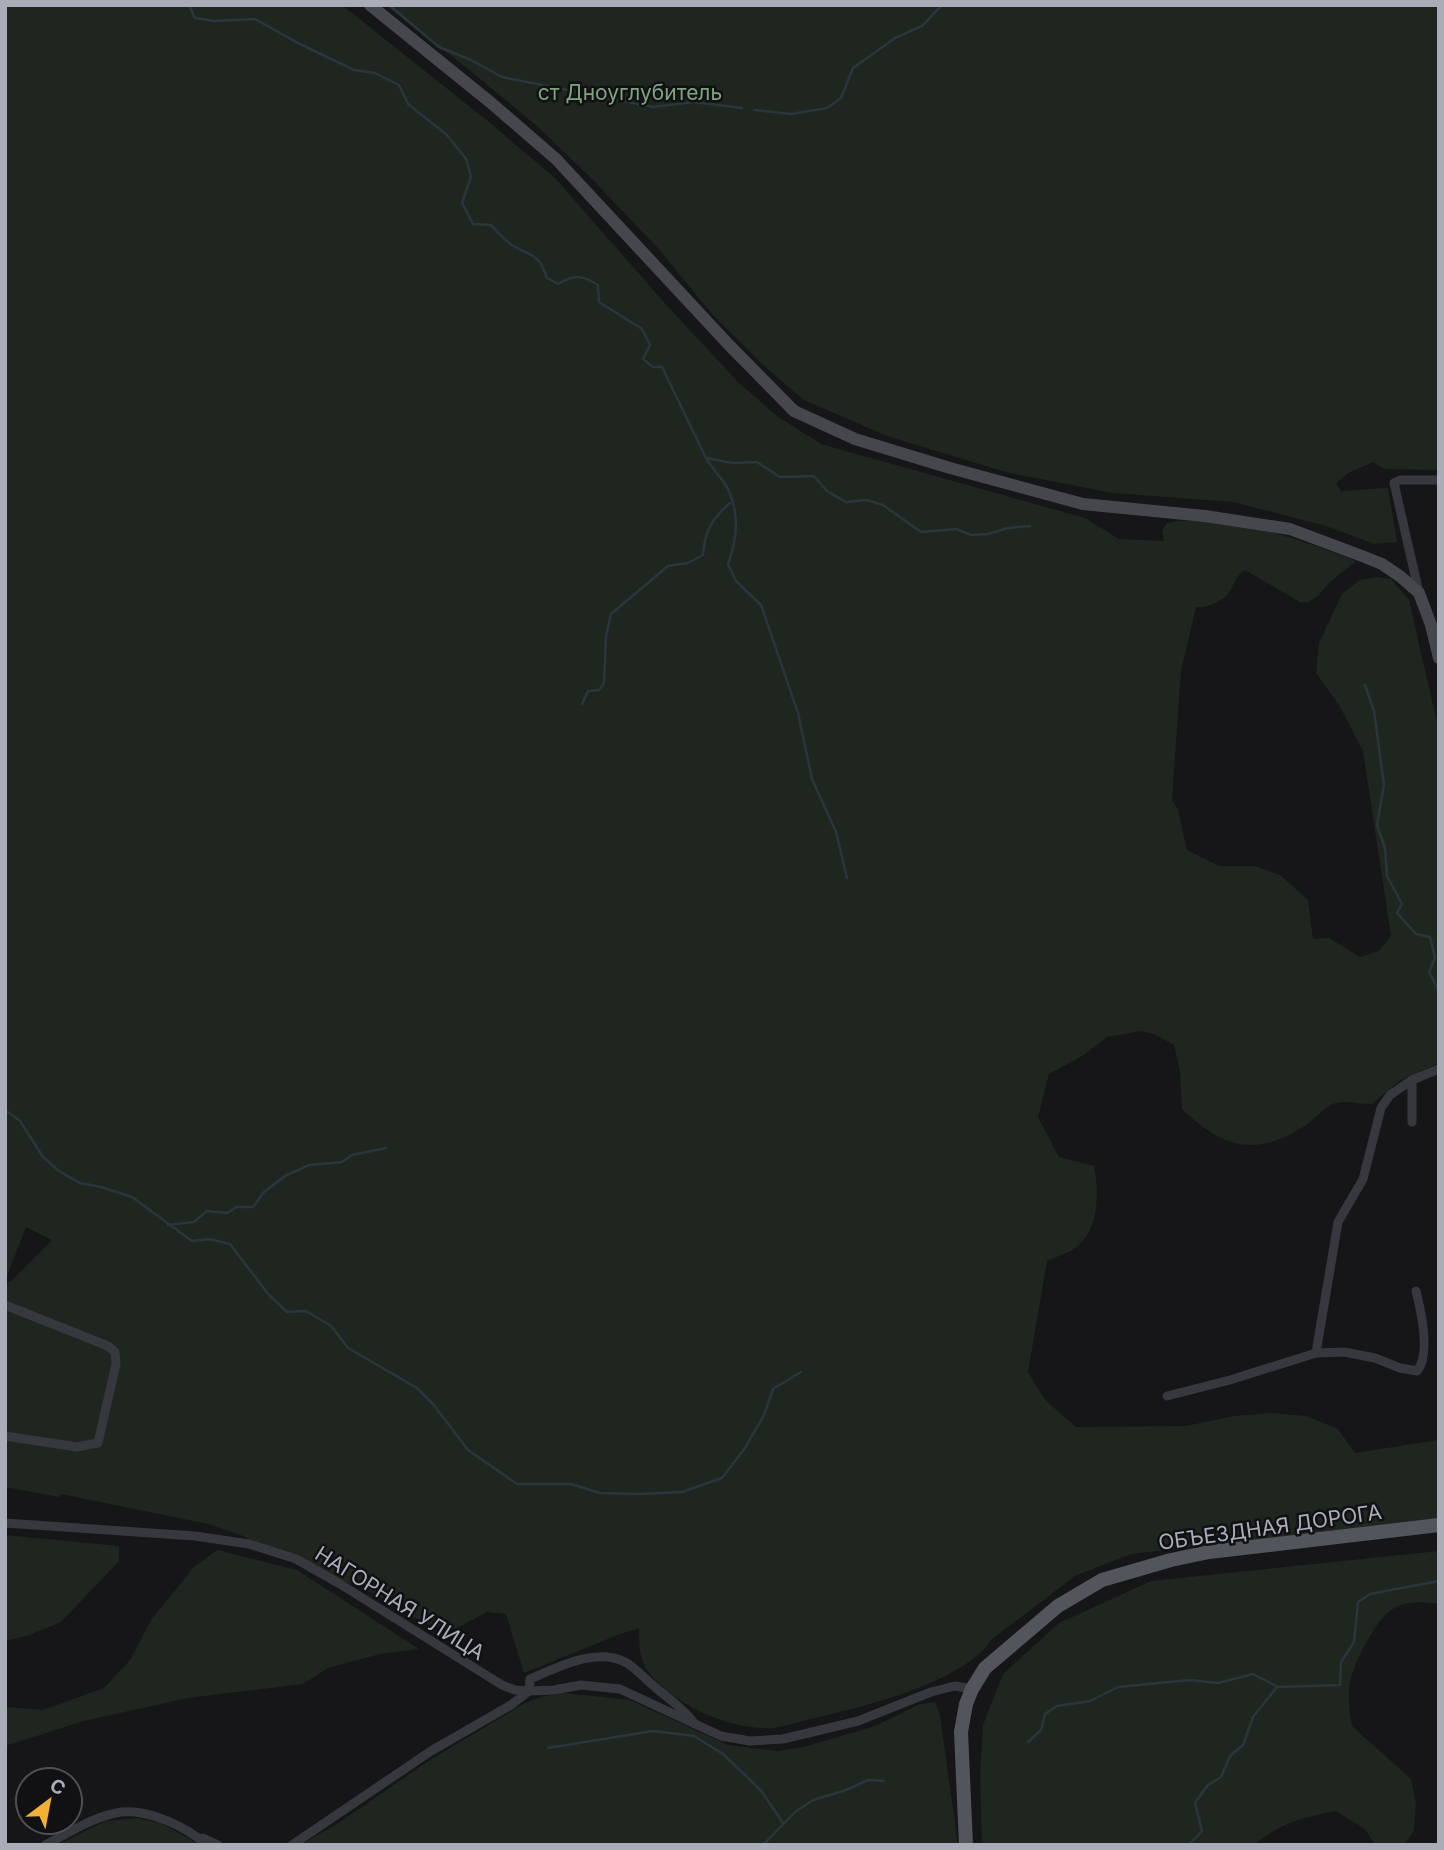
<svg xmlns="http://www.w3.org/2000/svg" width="1444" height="1850" font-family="Inter,sans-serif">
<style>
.green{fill:#1e261f}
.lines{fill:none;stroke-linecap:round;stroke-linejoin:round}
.stream{stroke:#2c353c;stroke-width:2.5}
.street{stroke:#37383d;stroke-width:9}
.secondary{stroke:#45474d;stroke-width:12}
.primary{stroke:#53555c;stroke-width:14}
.labels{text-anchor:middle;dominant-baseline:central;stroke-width:5;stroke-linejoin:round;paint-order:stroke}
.park-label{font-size:21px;fill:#7fa381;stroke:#111113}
.street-label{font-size:21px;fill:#a8adb8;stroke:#111113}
</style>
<rect width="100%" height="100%" fill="#161618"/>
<g class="green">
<path d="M 5,5 L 342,5 L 489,122 L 555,178 L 670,309 L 739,383 L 777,416 L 821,444 L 1085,518 L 1119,539 L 1164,541 L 1162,531 L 1167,523 C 1227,512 1301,540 1356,561 L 1329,583 L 1318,596 L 1307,603 L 1300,602 L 1245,570 C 1229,580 1237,595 1213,604 C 1206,607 1204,608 1196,607 L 1181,671 L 1172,800 L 1178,810 L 1187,850 L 1219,866 L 1255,866 L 1280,875 L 1308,900 L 1313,939 L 1329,938 L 1360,957 L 1379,951 L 1391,936 L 1363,751 L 1339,705 L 1316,673 L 1319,643 L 1342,594 L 1360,580 L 1377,577 L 1391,579 L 1409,600 L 1439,731 L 1439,1063 L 1399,1081 L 1372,1104 C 1361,1104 1343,1100 1333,1104 C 1323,1108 1313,1121 1303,1127 C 1254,1158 1222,1147 1182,1109 L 1180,1073 L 1174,1045 L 1156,1035 L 1141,1031 L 1107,1037 L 1084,1055 L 1049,1074 L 1038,1117 L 1059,1157 L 1094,1166 C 1099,1190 1099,1223 1082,1242 C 1075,1251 1058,1256 1047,1261 L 1028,1372 L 1045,1400 L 1076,1427 L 1186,1426 L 1234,1416 L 1271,1413 L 1306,1416 L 1338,1429 L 1355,1453 L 1438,1440 L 1439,1519 L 1131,1554 L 1075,1576 L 992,1639 C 965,1682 863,1707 815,1718 C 802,1721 787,1726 773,1728 C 732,1731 676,1706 650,1674 C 639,1661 639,1644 639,1628 L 620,1634 L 524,1673 L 506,1614 L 487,1612 L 455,1629 L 426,1624 L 371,1592 L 317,1571 L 243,1536 L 208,1524 L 61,1494 L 59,1497 L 5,1487 L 5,1283 L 11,1281 L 52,1240 L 26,1227 L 5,1281 Z"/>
<path d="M 385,5 L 1439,5 L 1439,470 L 1385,469 L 1373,462 L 1348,473 L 1336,483 L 1341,491 L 1388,488 L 1397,542 L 1374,544 L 1326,526 L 1233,502 L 1113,493 L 1009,473 L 887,436 L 804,400 L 763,365 L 712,314 L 656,246 L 590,177 L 538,127 L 467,68 Z"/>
<path d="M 5,1535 L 119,1546 L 119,1561 L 61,1622 L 27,1636 L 5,1641 Z"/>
<path d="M 217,1550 L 297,1570 L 419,1649 L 380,1654 L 328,1668 L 303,1684 L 188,1698 L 84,1721 L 5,1746 L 5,1707 L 43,1710 L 104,1688 L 130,1660 L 151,1620 L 193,1568 Z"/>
<path d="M 1439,1551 L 1439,1604 C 1396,1597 1384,1610 1365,1645 C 1358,1657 1351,1674 1349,1687 C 1348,1700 1350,1713 1352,1726 L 1411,1779 L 1416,1803 L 1414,1830 L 1404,1845 L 1375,1845 L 1365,1829 L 1336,1811 C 1307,1816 1277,1824 1255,1845 L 982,1845 L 980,1775 L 983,1725 L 1003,1674 L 1059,1623 L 1151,1581 Z"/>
<path d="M 565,1693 L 630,1700 L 728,1745 L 777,1751 L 804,1747 L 875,1726 L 920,1704 L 935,1702 L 940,1715 L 958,1845 L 300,1845 L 337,1824 L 430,1760 L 525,1703 L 544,1696 Z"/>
<path d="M 138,1818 L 161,1823 L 200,1845 L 57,1845 L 106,1821 Z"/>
</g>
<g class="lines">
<g class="stream">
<path d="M 189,5 L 195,18 L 214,21 L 255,19 L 296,42 L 354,70 L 375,73 L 399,85 L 408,104 L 447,135 L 466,159 L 471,177 L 462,203 L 473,224 L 491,225 C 497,231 504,240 512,245 C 533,258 538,252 547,278 L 558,284 C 574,274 582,275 598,285 L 599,302 L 642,329 L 650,345 L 643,359 L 653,367 L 662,367 L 706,458 C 712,469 723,479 728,489 C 740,515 737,539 728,564 L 736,581 L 761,605 L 798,713 L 812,779 L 836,832 L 847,878"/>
<path d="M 389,5 L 439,47 L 471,60 L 502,77 L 653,107 L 693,102 L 742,108"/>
<path d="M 755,110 L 791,114 L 827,108 L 841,98 L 853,68 L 895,38 L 922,26 L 942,5"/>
<path d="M 707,458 L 732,463 L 757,462 L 780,477 L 814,476 L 827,491 L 846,502 L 866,500 L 883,505 L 921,532 L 956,529 L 971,535 L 988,534 L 1008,528 L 1030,526"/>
<path d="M 1365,685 L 1374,711 L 1384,785 L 1377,825 L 1385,848 L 1387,876 L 1402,904 L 1397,913 L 1416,934 L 1430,937 L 1435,958 L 1429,972 L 1439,991"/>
<path d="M 582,704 L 588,691 L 599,690 L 604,683 L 606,636 L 611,614 L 668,566 L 688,563 L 703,555 C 705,530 712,519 730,503"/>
<path d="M 1439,995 L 1439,1002"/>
<path d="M 5,1110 L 20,1121 L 43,1157 L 59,1171 L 80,1183 L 101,1187 L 132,1197 L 192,1241 L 209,1239 L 230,1244 L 269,1295 L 287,1312 L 306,1311 L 331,1326 L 348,1348 L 417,1388 L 433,1404 L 468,1450 L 517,1484 L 571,1484 L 600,1493 L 640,1494 L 682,1492 L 722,1478 L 745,1448 L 764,1415 L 773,1389 L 801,1372"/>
<path d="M 168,1225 L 194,1222 L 207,1211 L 227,1213 L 237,1207 L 253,1207 L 264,1192 L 285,1176 L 309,1165 L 342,1162 L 352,1155 L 386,1148"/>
<path d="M 1028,1742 L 1041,1730 L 1045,1714 L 1057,1706 L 1090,1701 L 1118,1687 L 1190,1680 L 1218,1683 L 1253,1674 L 1278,1687 L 1340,1685 L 1341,1662 L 1354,1642 L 1358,1602 L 1370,1594 L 1439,1581"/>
<path d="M 548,1748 L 653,1731 L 694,1736 L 723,1754 L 745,1775 L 762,1792 L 783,1823"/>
<path d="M 763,1845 L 795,1812 L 813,1800 L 846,1790 L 868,1780 L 884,1781"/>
<path d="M 1189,1845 L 1202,1831 L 1195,1803 L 1207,1786 L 1221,1777 L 1230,1756 L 1243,1745 L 1253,1717 L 1277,1687"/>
</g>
<g class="street">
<path d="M 1419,593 L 1394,483 L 1400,480 L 1439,480"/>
<path d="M 1412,1080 L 1412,1122"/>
<path d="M 5,1305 L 108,1346 L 115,1352 L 116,1364 L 98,1443 L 77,1447 L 5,1436"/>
<path d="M 1316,1353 L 1338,1222 L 1363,1179 L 1381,1108 L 1390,1095 L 1412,1080 L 1439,1069"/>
<path d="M 1167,1396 L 1230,1380 L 1316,1353 L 1344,1352 L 1375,1358 L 1400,1368 L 1417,1371 C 1431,1355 1421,1311 1416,1291"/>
<path d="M 5,1523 L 195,1536 L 249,1544 L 296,1559 L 340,1584 L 502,1685 L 515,1690 L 529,1691 L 530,1679 C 558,1667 596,1647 625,1662 C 636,1668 645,1679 655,1687 C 671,1701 681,1706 695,1724"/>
<path d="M 203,1838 L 218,1845"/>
<path d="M 45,1845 C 69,1833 94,1816 121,1812 C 150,1809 186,1827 207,1845"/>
<path d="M 292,1845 L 431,1751 L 511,1705 L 529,1691 L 554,1690 L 581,1685 L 620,1689 L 721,1736 L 750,1741 L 783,1739 L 858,1721 L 931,1692 L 955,1686 L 972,1689"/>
</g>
<path class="secondary" d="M 370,5 L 490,102 L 556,159 L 729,345 L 794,411 L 855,439 L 950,468 L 1083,504 L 1205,516 L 1290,529 L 1362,556 L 1382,564 L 1401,577 L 1419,593 L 1431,625 L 1439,658"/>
<path class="primary" d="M 966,1845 L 961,1732 L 966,1704 L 972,1689 L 985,1668 L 1058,1606 L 1102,1580 L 1171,1560 L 1209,1552 L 1439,1525"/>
</g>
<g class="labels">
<g class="park-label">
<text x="630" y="92">ст Дноуглубитель</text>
</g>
<g class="street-label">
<text transform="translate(1270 1527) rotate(-8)">ОБЪЕЗДНАЯ ДОРОГА</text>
<text transform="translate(400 1603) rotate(32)">НАГОРНАЯ УЛИЦА</text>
</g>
</g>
<rect width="1444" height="1850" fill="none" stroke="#a8adb8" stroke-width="14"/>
<g transform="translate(49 1801) rotate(32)"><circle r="33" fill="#111113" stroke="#4d4f55" stroke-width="2"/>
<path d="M0-5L12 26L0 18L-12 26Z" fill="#f2b134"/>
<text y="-10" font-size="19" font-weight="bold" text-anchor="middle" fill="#a8adb8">С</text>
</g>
</svg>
